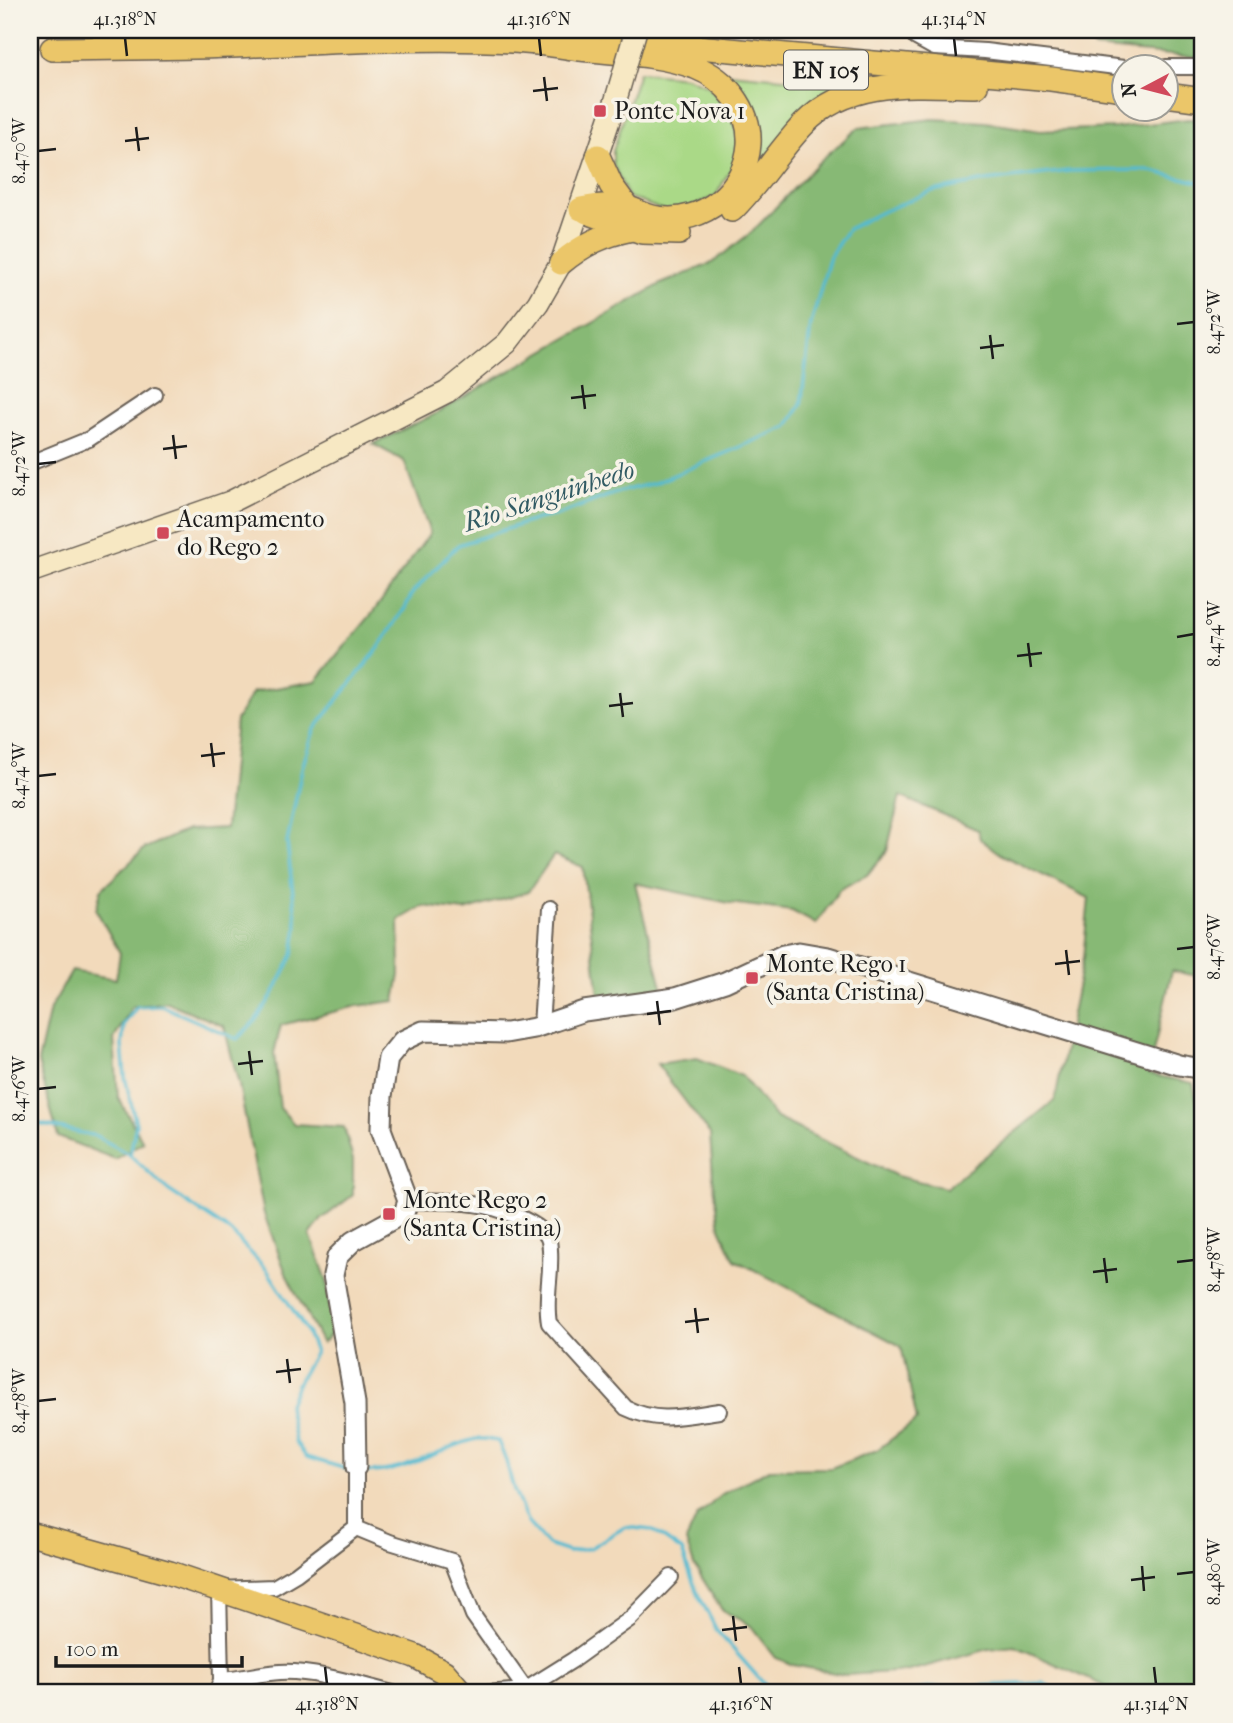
<svg xmlns="http://www.w3.org/2000/svg" width="1233" height="1723" font-family="'IM FELL French Canon',serif">
<style>
.green{fill:#aad987;stroke:#637a52;stroke-width:2}
.forest{fill:#87b974;stroke:#526a48;stroke-width:2}
.lines{fill:none;stroke-linecap:round;stroke-linejoin:round}
.stream{stroke:#53bad0;stroke-width:3.5}
.minor-casing{stroke:#675e54;stroke-width:18}
.tertiary-casing{stroke:#675e54;stroke-width:23}
.secondary-casing{stroke:#675e54;stroke-width:24}
.primary-casing{stroke:#675e54;stroke-width:26}
.minor{stroke:#fff;stroke-width:14}
.tertiary{stroke:#fff;stroke-width:19}
.secondary{stroke:#f7e8c3;stroke-width:21}
.primary{stroke:#ebc669;stroke-width:23}
.secondary-bridge-casing{stroke:#675e54;stroke-width:24;stroke-linecap:butt}
.secondary-bridge{stroke:#f7e8c3;stroke-width:21}
.ticks{fill:none;stroke:#1c1c1c;stroke-width:2.5}
.poi-dot{fill:#d1495b;stroke:#f7f3e8;stroke-width:2.5}
.labels{text-anchor:middle;dominant-baseline:central;stroke-width:7;stroke-linejoin:round;paint-order:stroke}
.shield{fill:#f7f3e8;stroke:#5e5c59;stroke-width:2}
.shield-label{font-size:23px;font-weight:bold;fill:#1c1c1c}
.poi-label{font-size:24px;fill:#1c1c1c;stroke:#f7f3e8;text-anchor:start}
.water-label{font-size:26px;font-style:italic;fill:#325b64;stroke:#f7f3e8}
.neatline{fill:none;stroke:#1c1c1c;stroke-width:2.5}
.ticks-label{font-size:18px;text-anchor:middle;fill:#1c1c1c}
</style>
<rect width="100%" height="100%" fill="#f7f3e8"/>
<filter id="ink" filterUnits="userSpaceOnUse"><feTurbulence type="fractalNoise" baseFrequency=".0143" numOctaves="2"/><feDisplacementMap in="SourceGraphic" scale="14" xChannelSelector="R" yChannelSelector="G"/><feConvolveMatrix kernelMatrix="1 2 1 2 8 2 1 2 1" color-interpolation-filters="sRGB"/></filter>
<filter id="wash" filterUnits="userSpaceOnUse"><feTurbulence type="fractalNoise" baseFrequency=".00686" numOctaves="4" result="noise"/><feDisplacementMap in="SourceGraphic" scale="28" xChannelSelector="R" yChannelSelector="G"/><feGaussianBlur stdDeviation="1.57" result="paint"/><feColorMatrix in="noise" values="0 0 0 0 0 0 0 0 0 0 0 0 0 0 0 0 0 1.4 0 .05"/><feComposite in="paint" operator="in"/></filter>
<g filter="url(#wash)">
<rect width="100%" height="100%" fill="#f2dabb"/>
<g class="green">
<path d="M 639,72 L 686,77 L 706,85 L 722,98 L 733,116 L 738,137 L 737,158 L 715,197 L 673,214 L 628,197 L 613,164 L 613,151 Z"/>
<path d="M 719,72 L 857,85 L 753,179 L 757,150 Z"/>
</g>
<g class="forest">
<path d="M 1082,30 L 1203,30 L 1203,58 L 1094,48 Z"/>
<path d="M 933,119 L 985,122 L 1040,131 L 1116,128 L 1188,119 L 1203,120 L 1203,977 L 1172,971 L 1148,1074 L 1193,1083 L 1203,1131 L 1203,1693 L 1109,1693 L 1102,1685 L 1015,1646 L 989,1649 L 909,1671 L 845,1675 L 793,1665 L 776,1658 L 751,1626 L 722,1610 L 694,1565 L 686,1541 L 697,1517 L 722,1494 L 769,1469 L 831,1468 L 877,1450 L 917,1420 L 901,1346 L 735,1260 L 720,1228 L 713,1178 L 710,1134 L 657,1064 L 697,1058 L 742,1076 L 776,1118 L 897,1176 L 946,1188 L 1055,1100 L 1083,958 L 1089,898 L 1000,854 L 980,839 L 978,830 L 900,796 L 887,851 L 867,875 L 840,889 L 816,924 L 792,911 L 729,903 L 635,883 L 663,990 L 599,996 L 583,867 L 554,855 L 528,892 L 465,911 L 423,906 L 399,920 L 400,975 L 395,1001 L 357,1006 L 281,1025 L 274,1053 L 280,1108 L 294,1124 L 344,1127 L 353,1160 L 353,1195 L 322,1219 L 310,1235 L 327,1280 L 332,1333 L 322,1344 L 287,1276 L 264,1214 L 239,1085 L 224,1026 L 167,1002 L 132,1007 L 114,1039 L 118,1097 L 143,1142 L 115,1159 L 58,1137 L 38,1062 L 50,1009 L 72,971 L 116,979 L 120,953 L 96,910 L 101,890 L 145,848 L 187,830 L 226,828 L 236,720 L 253,692 L 316,681 L 371,615 L 430,533 L 404,461 L 373,444 L 431,416 L 661,284 L 712,263 L 753,231 L 820,161 L 858,128 Z"/>
</g>
<g class="lines">
<g class="stream">
<path d="M 30,1122 L 96,1136 L 130,1155 L 136,1124 L 125,1077 L 122,1045 L 124,1024 L 137,1007 L 162,1006 L 237,1039 L 255,1021 L 272,996 L 293,955 L 297,927 L 287,843 L 302,768 L 314,730 L 378,649 L 405,608 L 413,592 L 458,545 L 537,519 L 557,515 L 618,492 L 655,483 L 787,427 L 801,405 L 811,324 L 830,256 L 848,229 L 877,214 L 932,191 L 986,181 L 1069,171 L 1147,170 L 1203,183"/>
<path d="M 130,1155 L 168,1190 L 231,1232 L 267,1270 L 306,1330 L 315,1352 L 298,1382 L 288,1406 L 295,1441 L 306,1457 L 350,1470"/>
<path d="M 361,1471 C 402,1477 438,1448 476,1439 C 483,1438 491,1440 498,1441 L 506,1461 L 514,1490 L 528,1523 L 548,1545 L 569,1552 L 590,1548 L 625,1527 L 652,1530 L 682,1551 L 696,1590 L 717,1631 L 772,1693"/>
<path d="M 901,1693 L 931,1688 L 1043,1683 L 1064,1693"/>
</g>
</g>
</g>
<g filter="url(#ink)">
<g class="lines">
<defs>
<g id="minor">
<path d="M 911,30 L 916,38 L 934,48 L 985,51 L 1124,68"/>
<path d="M 1166,67 L 1203,67"/>
<path d="M 30,463 L 89,439 L 155,395"/>
<path d="M 541,1025 L 549,909"/>
<path d="M 408,1201 C 430,1202 452,1201 474,1204 C 492,1206 545,1222 549,1241 C 554,1268 544,1295 549,1323 L 626,1408 C 659,1424 684,1416 719,1411"/>
<path d="M 356,1528 L 390,1542 L 452,1561 L 473,1615 L 528,1693"/>
<path d="M 221,1680 C 241,1679 260,1673 280,1672 C 312,1670 361,1685 393,1693"/>
<path d="M 216,1693 L 221,1680 L 219,1589 L 274,1587 L 296,1574 L 356,1528 L 356,1467"/>
<path d="M 486,1693 L 525,1690 L 573,1660 L 630,1619 L 671,1577"/>
</g>
<path id="tertiary" d="M 356,1467 L 355,1403 L 333,1275 L 337,1257 L 353,1241 L 404,1213 L 408,1201 L 381,1129 L 382,1096 L 388,1058 L 402,1041 L 423,1031 L 506,1033 L 534,1028 L 584,1011 L 675,998 L 725,982 L 783,955 L 799,952 L 828,957 L 1179,1065 L 1203,1069"/>
<path id="secondary" d="M 30,572 L 230,502 L 447,392 L 507,343 L 538,303 L 561,263 L 614,106"/>
<g id="primary">
<path d="M 586,30 L 647,39"/>
<path d="M 631,41 L 1051,79 L 1124,89"/>
<path d="M 52,49 C 112,48 172,48 232,46 C 325,43 419,36 512,41 C 535,42 558,46 580,49 C 618,53 659,54 695,67 C 726,79 751,110 749,144 C 746,190 703,225 658,218 C 647,217 638,211 628,208 C 613,204 596,206 581,209"/>
<path d="M 1166,95 L 1203,100"/>
<path d="M 598,156 L 611,185 L 627,207"/>
<path d="M 732,210 C 759,184 778,151 804,124 C 850,77 917,85 976,86"/>
<path d="M 587,212 L 642,232 L 679,233"/>
<path d="M 561,263 C 584,244 603,235 632,229"/>
<path d="M 30,1534 L 170,1573 L 415,1656 L 444,1672 L 462,1693"/>
</g>
</defs>
<use href="#minor" class="minor-casing"/>
<use href="#tertiary" class="tertiary-casing"/>
<use href="#secondary" class="secondary-casing"/>
<use href="#primary" class="primary-casing"/>
<use href="#minor" class="minor"/>
<use href="#tertiary" class="tertiary"/>
<use href="#secondary" class="secondary"/>
<use href="#primary" class="primary"/>
<defs>
<path id="secondary-bridge" d="M 614,106 L 636,30"/>
</defs>
<use href="#secondary-bridge" class="secondary-bridge-casing"/>
<use href="#secondary-bridge" class="secondary-bridge"/>
</g>
</g>
<path class="ticks" d="M 125,38 L 127,56M 539,38 L 541,56M 954,38 L 956,56M 544,77 L 547,101M 533,91 L 558,88M 136,127 L 139,151M 125,141 L 149,138M 38,151 L 56,149M 1177,324 L 1194,322M 990,335 L 993,359M 980,348 L 1004,345M 582,385 L 585,409M 571,398 L 596,395M 173,435 L 176,459M 163,449 L 187,446M 38,464 L 56,462M 1177,637 L 1194,634M 1028,643 L 1031,667M 1017,656 L 1042,653M 620,693 L 623,717M 609,706 L 633,703M 211,743 L 214,767M 201,756 L 225,753M 38,776 L 56,774M 1177,949 L 1194,947M 1066,950 L 1069,975M 1055,964 L 1080,961M 657,1001 L 660,1025M 647,1014 L 671,1011M 249,1051 L 252,1075M 238,1064 L 263,1061M 38,1089 L 56,1087M 1104,1258 L 1107,1283M 1177,1262 L 1194,1260M 1093,1272 L 1117,1269M 695,1308 L 698,1333M 685,1322 L 709,1319M 287,1359 L 290,1383M 276,1372 L 301,1369M 38,1401 L 56,1399M 1142,1566 L 1144,1591M 1177,1574 L 1194,1572M 1131,1580 L 1155,1577M 733,1616 L 736,1641M 722,1630 L 747,1627M 325,1667 L 327,1684M 739,1667 L 741,1684M 1154,1667 L 1156,1684"/>
<g class="poi-dot">
<rect x="593" y="104" width="14" height="14" rx="3.5"/>
<rect x="156" y="526" width="14" height="14" rx="3.5"/>
<rect x="745" y="971" width="14" height="14" rx="3.5"/>
<rect x="382" y="1207" width="14" height="14" rx="3.5"/>
</g>
<g class="labels">
<rect class="shield" x="784" y="50.5" width="84" height="39" rx="5"/>
<g class="shield-label">
<text x="826" y="70">EN 105</text>
</g>
<g class="poi-label">
<text x="614" y="111">Ponte Nova 1</text>
<text x="177" y="519">Acampamento<tspan x="177" dy="28">do Rego 2</tspan></text>
<text x="766" y="964">Monte Rego 1<tspan x="766" dy="28">(Santa Cristina)</tspan></text>
<text x="403" y="1200">Monte Rego 2<tspan x="403" dy="28">(Santa Cristina)</tspan></text>
</g>
<g class="water-label">
<text transform="translate(549 496) rotate(-18)">Rio Sanguinhedo</text>
</g>
</g>
<rect width="1233" height="1723" fill="none" stroke="#f7f3e8" stroke-width="77"/>
<g transform="translate(1145 88) rotate(263)"><circle r="33" fill="#f7f3e8" stroke="#9f9d96" stroke-width="2"/>
<path d="M0-5L12 26L0 18L-12 26Z" fill="#d1495b"/>
<text y="-10" font-size="19" font-weight="bold" text-anchor="middle" fill="#1c1c1c">N</text>
</g>
<path d="M56 1656v10h186v-10" fill="none" stroke="#1c1c1c" stroke-width="3.5"/>
<text x="66" y="1656" font-size="21" fill="#1c1c1c" stroke="#f7f3e8" stroke-width="5" paint-order="stroke">100 m</text>
<rect x="38" y="38" width="1156" height="1646" class="neatline"/>
<g class="ticks-label">
<text x="125" y="25">41.318°N</text>
<text x="539" y="25">41.316°N</text>
<text x="954" y="25">41.314°N</text>
<text transform="translate(19 151) rotate(-90)" y="6">8.470°W</text>
<text transform="translate(1214 322) rotate(-90)" y="6">8.472°W</text>
<text transform="translate(19 464) rotate(-90)" y="6">8.472°W</text>
<text transform="translate(1214 634) rotate(-90)" y="6">8.474°W</text>
<text transform="translate(19 776) rotate(-90)" y="6">8.474°W</text>
<text transform="translate(1214 947) rotate(-90)" y="6">8.476°W</text>
<text transform="translate(19 1089) rotate(-90)" y="6">8.476°W</text>
<text transform="translate(1214 1260) rotate(-90)" y="6">8.478°W</text>
<text transform="translate(19 1401) rotate(-90)" y="6">8.478°W</text>
<text transform="translate(1214 1572) rotate(-90)" y="6">8.480°W</text>
<text x="327" y="1710">41.318°N</text>
<text x="741" y="1710">41.316°N</text>
<text x="1156" y="1710">41.314°N</text>
</g>
</svg>
